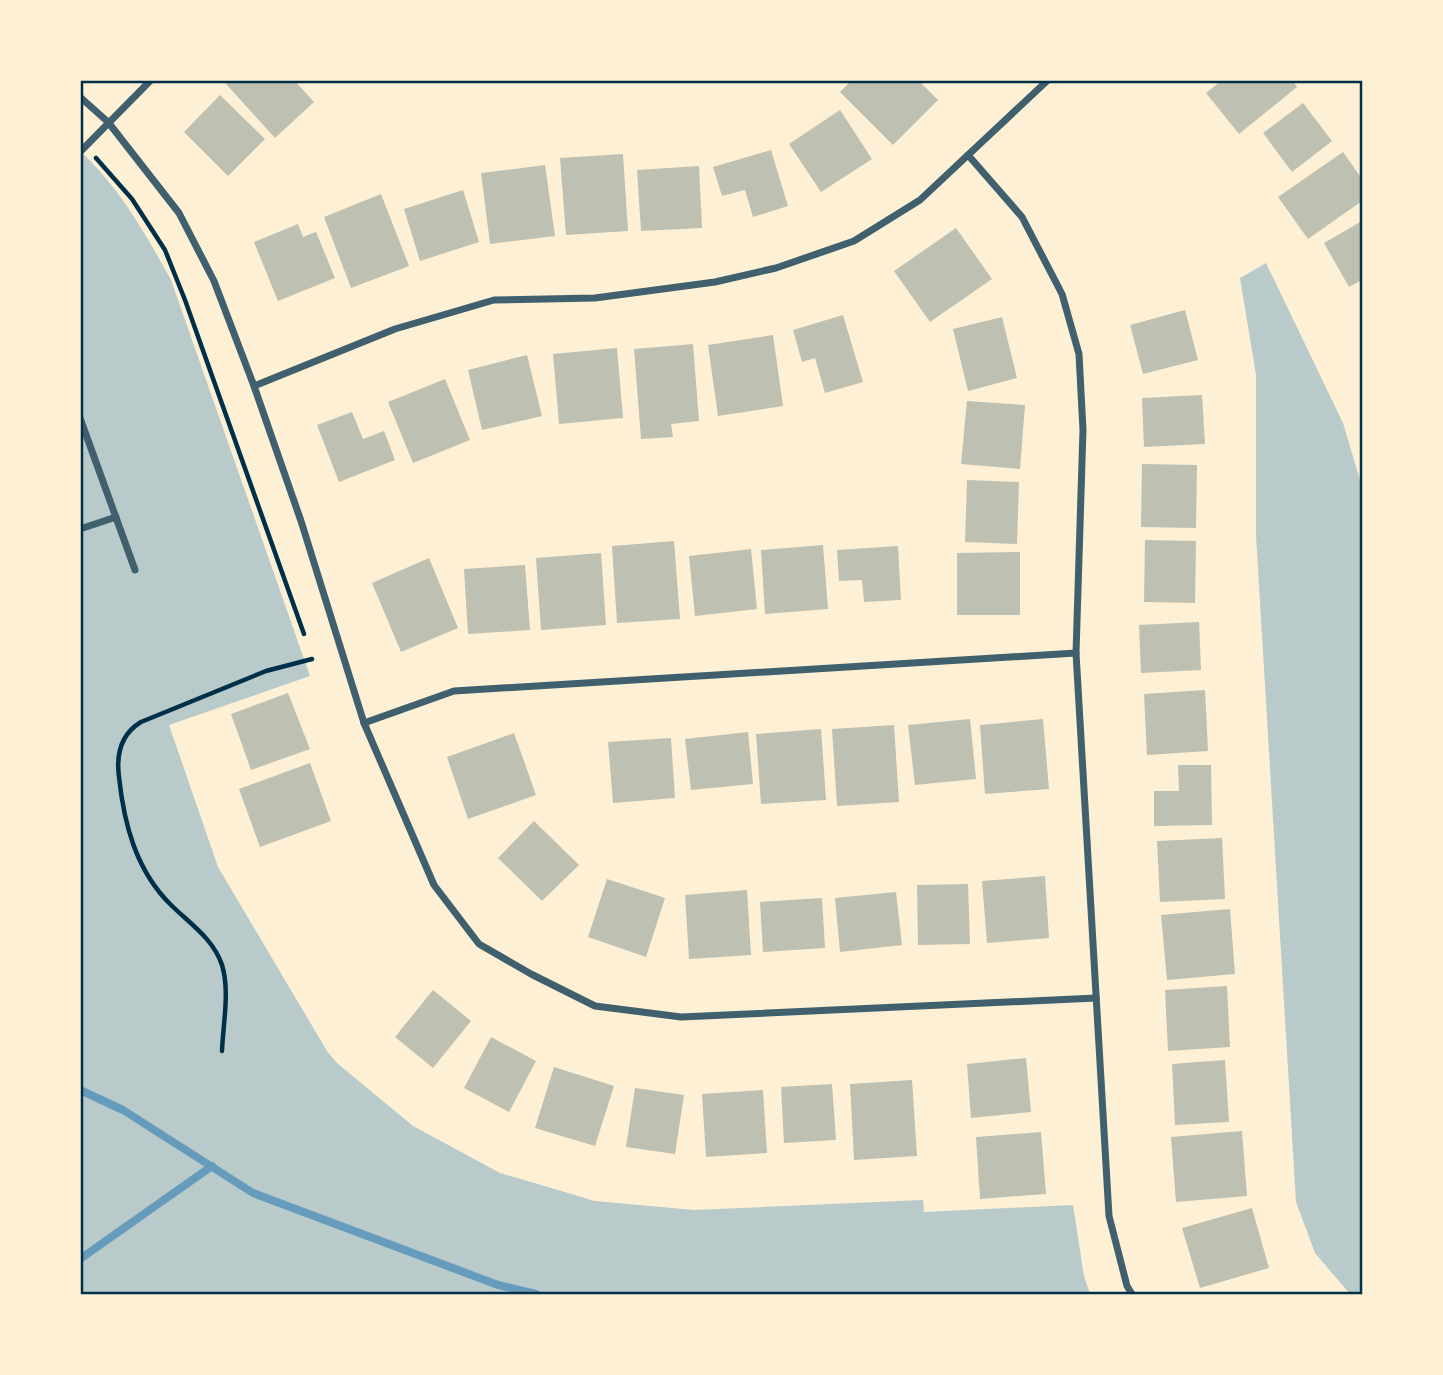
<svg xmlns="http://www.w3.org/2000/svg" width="1443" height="1375" font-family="'Archivo Narrow',sans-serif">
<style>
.green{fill:#b9caca}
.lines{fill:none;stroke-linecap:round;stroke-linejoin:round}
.stream{stroke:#669bbc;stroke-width:8}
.building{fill:#bec0b2}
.path{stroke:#003049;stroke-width:4.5}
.minor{stroke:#3f606c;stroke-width:7}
.neatline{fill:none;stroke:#003049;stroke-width:2.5}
</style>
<rect width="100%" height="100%" fill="#fdf0d5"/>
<g class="green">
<path d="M 80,151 C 120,188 145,233 171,280 L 310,676 L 169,725 L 218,867 L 327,1051 L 337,1063 L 413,1126 L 500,1173 L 595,1201 L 694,1210 L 923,1200 L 924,1212 L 1073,1205 L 1084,1276 L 1090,1294 L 83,1294 L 80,1289 Z"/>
<path d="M 1266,263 L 1343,423 L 1362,487 L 1362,1294 L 1350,1294 L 1315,1253 L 1296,1202 L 1256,535 L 1256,375 L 1240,278 Z"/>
</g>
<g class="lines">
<g class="stream">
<path d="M 80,1090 L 123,1110 L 253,1193 L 498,1285 L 536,1294"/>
<path d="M 80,1259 L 212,1166"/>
</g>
</g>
<g class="building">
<path d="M 230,80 L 294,80 L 314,102 L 275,138 L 226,84 Z"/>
<path d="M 852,80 L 918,80 L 938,100 L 893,145 L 840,92 Z"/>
<path d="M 1222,80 L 1292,80 L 1297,87 L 1239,134 L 1206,93 Z"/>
<path d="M 220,95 L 265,139 L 228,176 L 184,132 Z"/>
<path d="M 1303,103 L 1332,141 L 1292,172 L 1263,133 Z"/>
<path d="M 840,110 L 872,159 L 821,192 L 789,144 Z"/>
<path d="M 771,150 L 788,206 L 753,217 L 745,190 L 722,196 L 713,167 Z"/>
<path d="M 1343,152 L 1362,179 L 1362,201 L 1308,239 L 1278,197 Z"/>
<path d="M 623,154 L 628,231 L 566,235 L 560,158 Z"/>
<path d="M 545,165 L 555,236 L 490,244 L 481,173 Z"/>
<path d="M 699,166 L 702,228 L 641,231 L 637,170 Z"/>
<path d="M 463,190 L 479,242 L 420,261 L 404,209 Z"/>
<path d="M 381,194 L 409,266 L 351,288 L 324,217 Z"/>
<path d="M 1362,221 L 1362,280 L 1349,287 L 1324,243 Z"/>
<path d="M 298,224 L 303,237 L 316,232 L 335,278 L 278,301 L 254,242 Z"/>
<path d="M 956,228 L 992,279 L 930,322 L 894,271 Z"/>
<path d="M 1185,310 L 1198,360 L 1143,374 L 1130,325 Z"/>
<path d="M 843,315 L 863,382 L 825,393 L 815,358 L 802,362 L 793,330 Z"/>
<path d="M 1002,317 L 1017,378 L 968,391 L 953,329 Z"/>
<path d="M 773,335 L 783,406 L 718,416 L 708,345 Z"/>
<path d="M 693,344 L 699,421 L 671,424 L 673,437 L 641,439 L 634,349 Z"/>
<path d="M 617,348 L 623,418 L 559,424 L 553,354 Z"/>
<path d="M 527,355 L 542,416 L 482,430 L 468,370 Z"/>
<path d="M 445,379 L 470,440 L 413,463 L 388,402 Z"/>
<path d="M 1202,395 L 1205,444 L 1144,447 L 1142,398 Z"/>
<path d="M 967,401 L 1025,405 L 1020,469 L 961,464 Z"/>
<path d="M 352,412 L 363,439 L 384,431 L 395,460 L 339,482 L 317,425 Z"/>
<path d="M 1142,464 L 1197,465 L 1196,528 L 1141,527 Z"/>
<path d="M 967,480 L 1019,482 L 1017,544 L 965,542 Z"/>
<path d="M 1145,540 L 1196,541 L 1195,603 L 1144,602 Z"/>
<path d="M 674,541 L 680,619 L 617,623 L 612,546 Z"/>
<path d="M 823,545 L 828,609 L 765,614 L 761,550 Z"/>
<path d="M 898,546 L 901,600 L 864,602 L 862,580 L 839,581 L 837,550 Z"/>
<path d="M 751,549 L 757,609 L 695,616 L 689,556 Z"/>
<path d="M 1020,552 L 1020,615 L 957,615 L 957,553 Z"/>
<path d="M 601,553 L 606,625 L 541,630 L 536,558 Z"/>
<path d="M 429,558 L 458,628 L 401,652 L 372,583 Z"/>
<path d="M 525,565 L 530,630 L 468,634 L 464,569 Z"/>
<path d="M 1199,622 L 1201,670 L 1141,673 L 1139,625 Z"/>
<path d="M 1205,690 L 1208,751 L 1147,755 L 1144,694 Z"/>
<path d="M 288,693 L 310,749 L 251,770 L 231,714 Z"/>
<path d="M 970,719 L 976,779 L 915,785 L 908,725 Z"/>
<path d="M 1043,719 L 1049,789 L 985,794 L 980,725 Z"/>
<path d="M 894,725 L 899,802 L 837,806 L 832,729 Z"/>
<path d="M 821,729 L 826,800 L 761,804 L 756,734 Z"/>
<path d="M 748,732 L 753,784 L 691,790 L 685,739 Z"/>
<path d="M 514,733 L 536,795 L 468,819 L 447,757 Z"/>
<path d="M 671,738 L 675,798 L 613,803 L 608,742 Z"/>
<path d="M 310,763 L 331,821 L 260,847 L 239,789 Z"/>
<path d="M 1178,765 L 1211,765 L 1212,825 L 1154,826 L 1154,791 L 1179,791 Z"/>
<path d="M 534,821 L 579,865 L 542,901 L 498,858 Z"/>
<path d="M 1222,838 L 1225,899 L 1160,902 L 1157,841 Z"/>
<path d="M 1045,876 L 1049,938 L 987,943 L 982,881 Z"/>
<path d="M 607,879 L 665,898 L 646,957 L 588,937 Z"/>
<path d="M 968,884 L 970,944 L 918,945 L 917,885 Z"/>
<path d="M 747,890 L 751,955 L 689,959 L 685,895 Z"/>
<path d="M 896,892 L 902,945 L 840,952 L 835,898 Z"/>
<path d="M 822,898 L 825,948 L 763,952 L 760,902 Z"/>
<path d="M 1230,909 L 1235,974 L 1167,980 L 1161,915 Z"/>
<path d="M 1227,986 L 1230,1047 L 1168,1051 L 1165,990 Z"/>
<path d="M 433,990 L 471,1021 L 433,1068 L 395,1037 Z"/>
<path d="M 491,1037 L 536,1061 L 509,1112 L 464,1088 Z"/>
<path d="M 1026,1058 L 1031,1112 L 971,1118 L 967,1064 Z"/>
<path d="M 1225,1060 L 1229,1122 L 1175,1125 L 1172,1064 Z"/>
<path d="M 554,1067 L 614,1086 L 595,1146 L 535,1128 Z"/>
<path d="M 912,1080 L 917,1156 L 854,1160 L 850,1084 Z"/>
<path d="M 832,1084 L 836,1140 L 784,1143 L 781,1087 Z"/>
<path d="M 635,1088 L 684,1095 L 675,1154 L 626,1147 Z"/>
<path d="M 763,1090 L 767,1153 L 706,1157 L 702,1094 Z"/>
<path d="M 1242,1131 L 1247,1196 L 1176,1202 L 1171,1137 Z"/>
<path d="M 1041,1132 L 1046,1194 L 980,1199 L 976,1137 Z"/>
<path d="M 1252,1208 L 1269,1268 L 1200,1288 L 1182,1228 Z"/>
</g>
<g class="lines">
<g class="path">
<path d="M 96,158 L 132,199 L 165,250 L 185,300 L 304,634"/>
<path d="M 222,1051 C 223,1024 230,991 222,965 C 213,938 189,923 170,904 C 136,870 124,824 119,777 C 116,754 121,734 141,722 L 266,671 L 312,659"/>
</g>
<g class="minor">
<path d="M 80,97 L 108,122 L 179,213 L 214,281 L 254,386 L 301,521 L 364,723 L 434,885 L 479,944 L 531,974 L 595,1006 L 681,1017 L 1096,998"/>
<path d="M 80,152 L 151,80"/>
<path d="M 968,155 L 1022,217 L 1062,294 L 1079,354 L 1083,430 L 1076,653 L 1109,1216 L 1127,1286 L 1132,1294"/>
<path d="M 254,386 L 395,329 L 494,300 L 595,298 L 715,282 L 776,268 L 854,241 L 920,200 L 1048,80"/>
<path d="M 80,418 L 135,570"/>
<path d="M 80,529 L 116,517"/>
<path d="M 364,723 L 454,691 L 1076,653"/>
</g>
</g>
<rect width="1443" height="1375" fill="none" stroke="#fdf0d5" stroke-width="164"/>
<rect x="82" y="82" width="1279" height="1211" class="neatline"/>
</svg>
